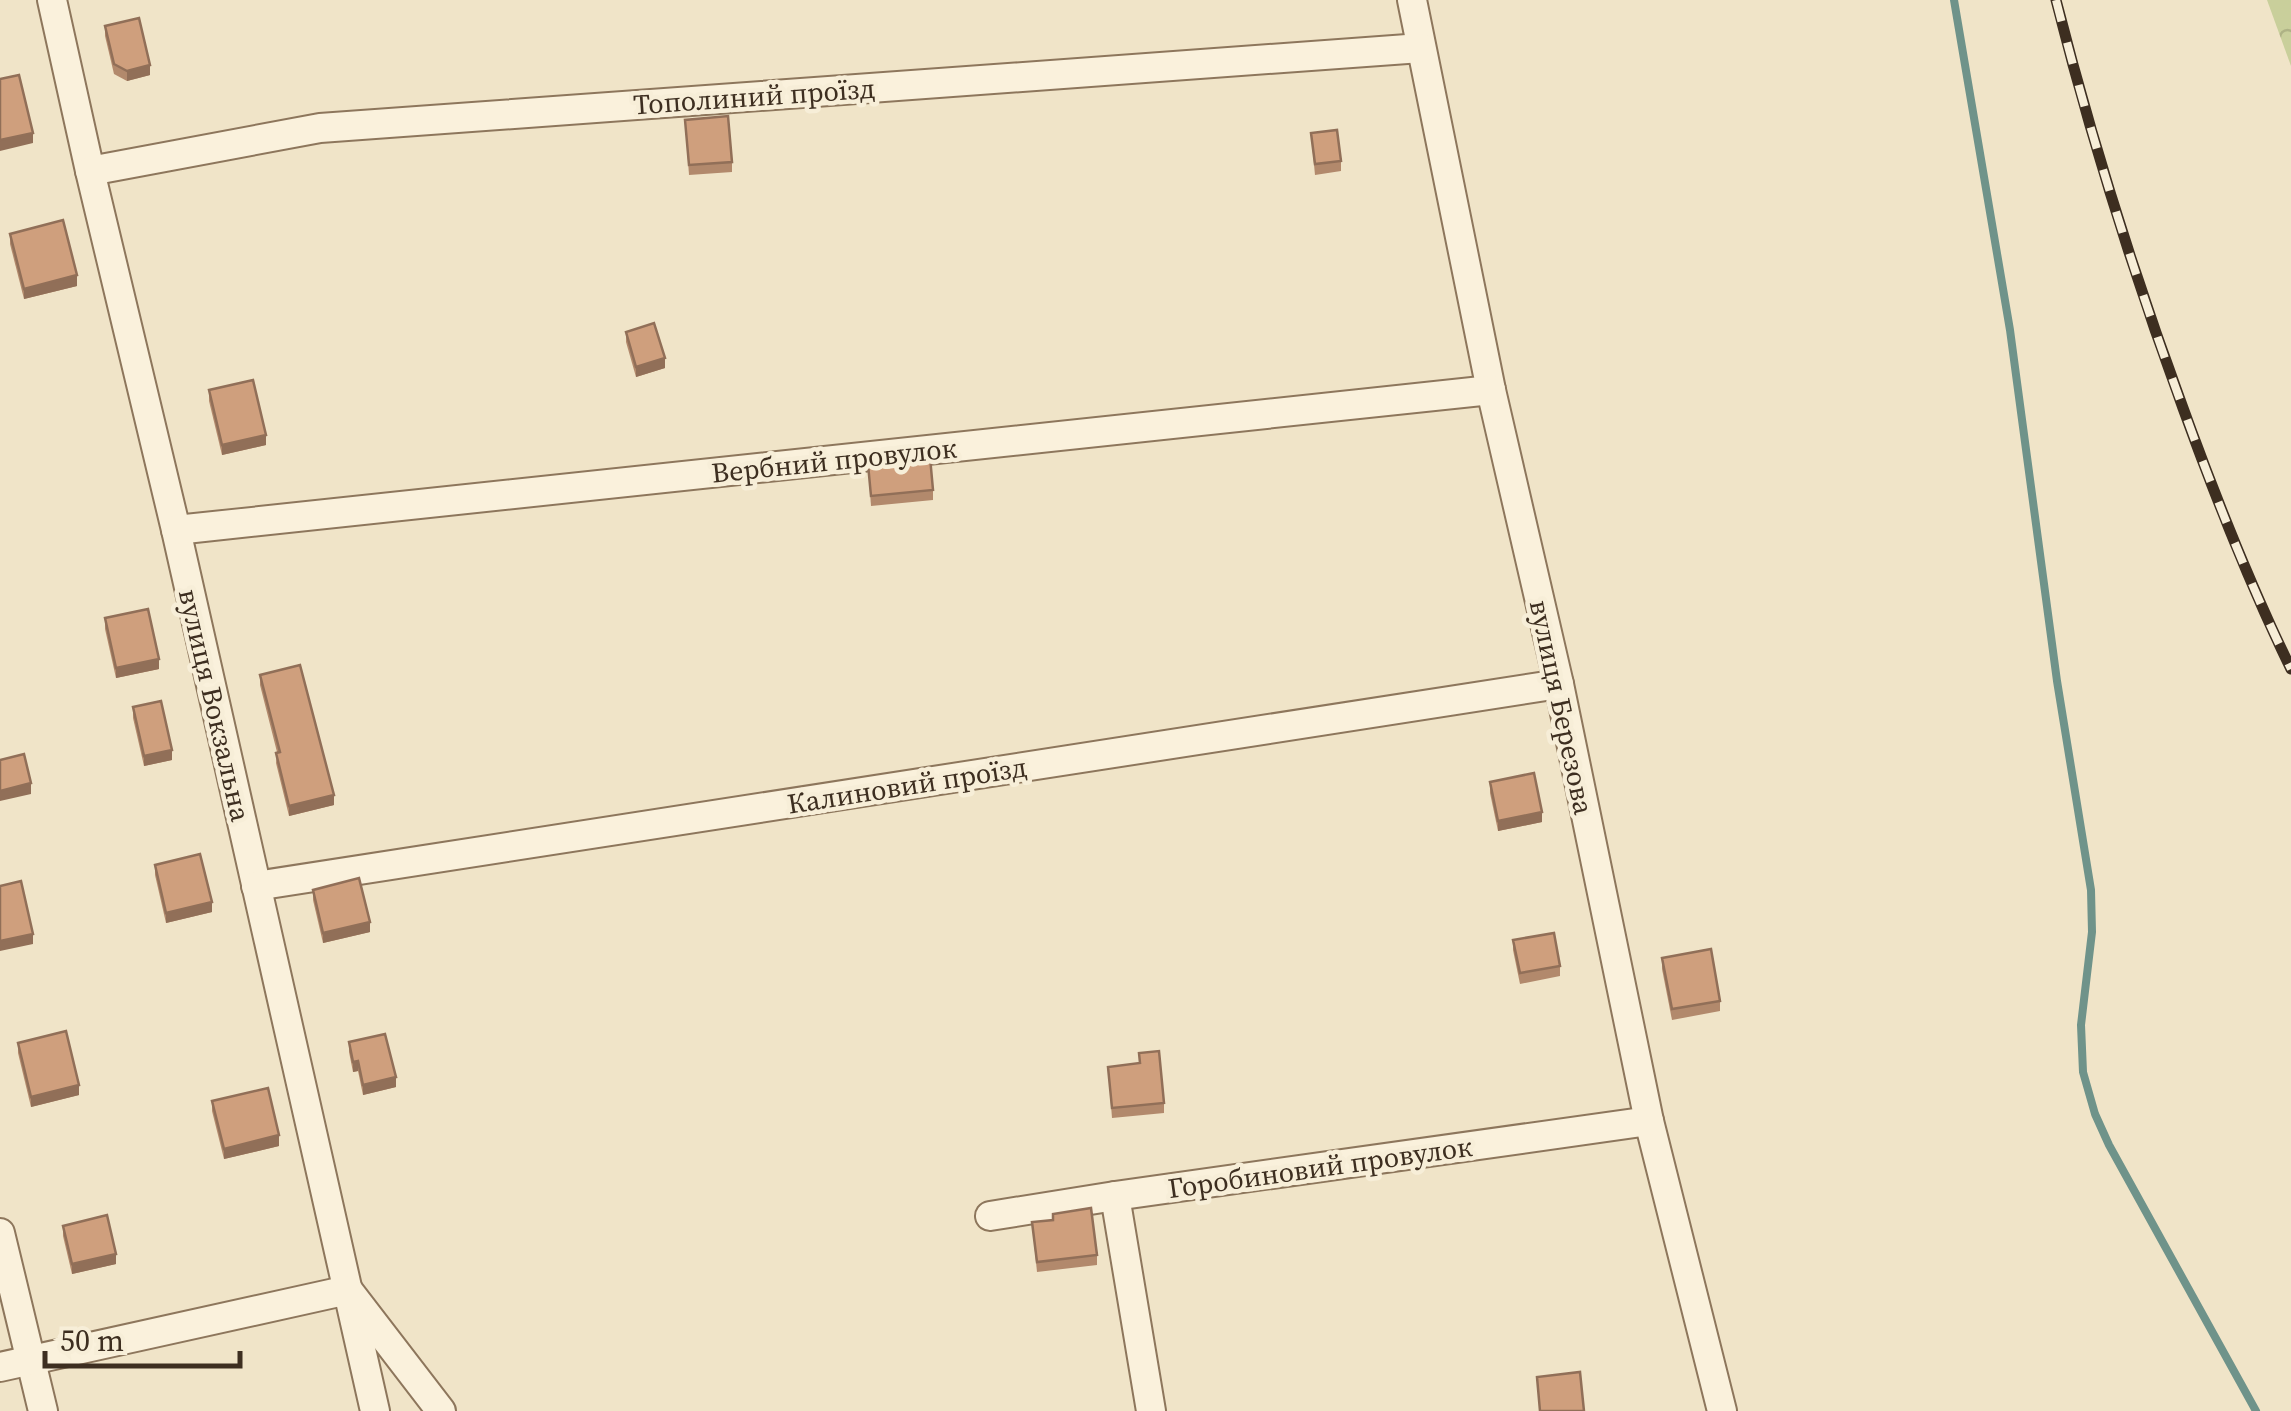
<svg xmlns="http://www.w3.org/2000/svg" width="2291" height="1411" font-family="'Source Serif 4',serif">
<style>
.forest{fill:url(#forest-crowns)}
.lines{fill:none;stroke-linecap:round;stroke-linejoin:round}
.stream{stroke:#6f938a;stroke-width:8}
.minor-casing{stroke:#8d765c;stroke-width:32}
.minor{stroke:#faf1dc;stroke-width:28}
.rail-casing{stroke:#3d2e20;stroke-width:11}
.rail{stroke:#f7eed8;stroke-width:8;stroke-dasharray:22;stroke-linecap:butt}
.wall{fill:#b2896c}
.shaded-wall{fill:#916f58}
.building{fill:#cf9f7d;stroke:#916f58;stroke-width:2.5}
.labels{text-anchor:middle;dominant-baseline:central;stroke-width:9;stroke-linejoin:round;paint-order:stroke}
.street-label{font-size:28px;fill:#3d2e20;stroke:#f7eed8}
</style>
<defs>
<pattern id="forest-crowns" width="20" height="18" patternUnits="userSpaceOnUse" patternTransform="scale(2.5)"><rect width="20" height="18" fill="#c9cf9b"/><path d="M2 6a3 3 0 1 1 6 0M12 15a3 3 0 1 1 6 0" fill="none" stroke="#aeb285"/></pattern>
</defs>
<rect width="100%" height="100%" fill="#f0e4c8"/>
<path class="forest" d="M 2267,0 L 2291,0 L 2291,66 Z"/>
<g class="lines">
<path class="stream" d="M 1954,0 L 2010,330 L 2057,681 L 2091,890 L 2092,932 L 2081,1025 L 2083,1072 L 2095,1114 L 2109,1145 L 2256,1411"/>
<defs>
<g id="minor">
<path d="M 52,0 L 90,171 L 176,530 L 375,1411"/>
<path d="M 1412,0 L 1491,390 L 1559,684 L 1649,1121 L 1722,1411"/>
<path d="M 90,171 L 320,128 L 1421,48"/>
<path d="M 176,530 L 1491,390"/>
<path d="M 256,886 L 1559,684"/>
<path d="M 1115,1196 L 1151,1411"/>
<path d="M 990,1216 L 1115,1196 L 1649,1121"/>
<path d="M 0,1233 L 43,1411"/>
<path d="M 0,1367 L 348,1290 L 441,1411"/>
</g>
</defs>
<use href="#minor" class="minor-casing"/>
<use href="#minor" class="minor"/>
<defs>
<path id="rail" d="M 2056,0 C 2091,138 2134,275 2183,408 C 2215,496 2250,585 2291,669"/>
</defs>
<use href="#rail" class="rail-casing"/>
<use href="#rail" class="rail"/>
</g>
<g class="wall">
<path d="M 105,26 L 150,75 L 127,81 L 114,74 L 105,36 Z"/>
<path d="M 685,120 L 732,162 L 732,172 L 689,175 Z"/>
<path d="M 1311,133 L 1341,161 L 1341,171 L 1315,175 Z"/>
<path d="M 10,234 L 77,286 L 24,299 L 10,244 Z"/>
<path d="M 626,332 L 665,368 L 636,377 L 626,342 Z"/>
<path d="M 209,390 L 266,445 L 222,455 L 209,401 Z"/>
<path d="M 868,464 L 933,490 L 933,500 L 871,506 Z"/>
<path d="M 105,618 L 159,669 L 116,678 L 105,629 Z"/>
<path d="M 260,675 L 334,805 L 289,816 L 276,763 L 277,752 L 260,685 Z"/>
<path d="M 133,707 L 172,760 L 144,766 L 133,718 Z"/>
<path d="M 1490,782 L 1542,822 L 1498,831 L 1490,793 Z"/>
<path d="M 155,865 L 212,912 L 166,923 L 155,875 Z"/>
<path d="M 313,890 L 370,932 L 323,943 L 313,900 Z"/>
<path d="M 1513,940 L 1560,966 L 1560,976 L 1520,984 L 1513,950 Z"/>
<path d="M 1662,958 L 1720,1001 L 1720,1011 L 1672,1020 L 1662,969 Z"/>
<path d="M 349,1042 L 396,1087 L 363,1095 L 358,1071 L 353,1072 L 349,1052 Z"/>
<path d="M 18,1043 L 79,1095 L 31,1107 L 18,1053 Z"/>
<path d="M 1139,1053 L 1164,1103 L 1164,1113 L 1112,1118 L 1108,1067 L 1139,1063 Z"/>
<path d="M 212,1101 L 279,1146 L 224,1159 L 212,1111 Z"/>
<path d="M 1032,1222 L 1097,1255 L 1097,1265 L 1037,1272 Z"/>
<path d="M 63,1226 L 116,1264 L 72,1274 L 63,1236 Z"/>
</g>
<g class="shaded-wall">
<path d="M 150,65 L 150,75 L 127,81 L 127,71 Z"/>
<path d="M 33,133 L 33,143 L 0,151 L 0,140 Z"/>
<path d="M 77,275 L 77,286 L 24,299 L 24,289 Z"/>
<path d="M 665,358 L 665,368 L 636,377 L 636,367 Z"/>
<path d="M 266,435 L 266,445 L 222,455 L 222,445 Z"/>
<path d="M 159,659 L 159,669 L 116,678 L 116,668 Z"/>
<path d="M 172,750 L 172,760 L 144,766 L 144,756 Z"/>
<path d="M 31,783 L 31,794 L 0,801 L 0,791 Z"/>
<path d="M 334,795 L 334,805 L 289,816 L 289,806 Z"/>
<path d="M 1542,812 L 1542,822 L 1498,831 L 1498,821 Z"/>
<path d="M 212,902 L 212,912 L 166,923 L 166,913 Z"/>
<path d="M 370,922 L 370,932 L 323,943 L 323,933 Z"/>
<path d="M 33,934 L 33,944 L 0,951 L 0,941 Z"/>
<path d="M 358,1061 L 358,1071 L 353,1072 L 353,1062 Z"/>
<path d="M 396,1077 L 396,1087 L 363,1095 L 363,1085 Z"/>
<path d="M 79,1085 L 79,1095 L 31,1107 L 31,1097 Z"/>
<path d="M 279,1135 L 279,1146 L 224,1159 L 224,1149 Z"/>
<path d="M 116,1254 L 116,1264 L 72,1274 L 72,1264 Z"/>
</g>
<g class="building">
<path d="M 139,18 L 150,65 L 127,71 L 114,64 L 105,26 Z"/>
<path d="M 19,75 L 33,133 L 0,140 L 0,79 Z"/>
<path d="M 728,116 L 732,162 L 689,165 L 685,120 Z"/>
<path d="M 1337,130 L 1341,161 L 1315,164 L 1311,133 Z"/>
<path d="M 63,220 L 77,275 L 24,289 L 10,234 Z"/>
<path d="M 654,323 L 665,358 L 636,367 L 626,332 Z"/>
<path d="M 253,380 L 266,435 L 222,445 L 209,390 Z"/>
<path d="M 930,457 L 933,490 L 871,496 L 868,464 Z"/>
<path d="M 148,609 L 159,659 L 116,668 L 105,618 Z"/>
<path d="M 300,665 L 334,795 L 289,806 L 276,753 L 280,752 L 260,675 Z"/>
<path d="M 161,701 L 172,750 L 144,756 L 133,707 Z"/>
<path d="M 24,754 L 31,783 L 0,791 L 0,760 Z"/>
<path d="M 1534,773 L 1542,812 L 1498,821 L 1490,782 Z"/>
<path d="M 200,854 L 212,902 L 166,913 L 155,865 Z"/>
<path d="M 359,878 L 370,922 L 323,933 L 313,890 Z"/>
<path d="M 21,881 L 33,934 L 0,941 L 0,886 Z"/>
<path d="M 1554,933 L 1560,966 L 1520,973 L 1513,940 Z"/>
<path d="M 1711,949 L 1720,1001 L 1672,1009 L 1662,958 Z"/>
<path d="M 66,1031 L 79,1085 L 31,1097 L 18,1043 Z"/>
<path d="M 385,1034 L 396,1077 L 363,1085 L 358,1061 L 353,1062 L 349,1042 Z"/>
<path d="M 1159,1051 L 1164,1103 L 1112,1108 L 1108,1067 L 1140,1063 L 1139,1053 Z"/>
<path d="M 268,1088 L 279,1135 L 224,1149 L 212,1101 Z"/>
<path d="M 1091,1208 L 1097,1255 L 1037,1262 L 1032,1222 L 1053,1220 L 1053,1214 Z"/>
<path d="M 107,1215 L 116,1254 L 72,1264 L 63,1226 Z"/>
<path d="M 1580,1372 L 1584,1411 L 1540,1411 L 1537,1377 Z"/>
</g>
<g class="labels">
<g class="street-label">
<text transform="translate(754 96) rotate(-4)">Тополиний проїзд</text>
<text transform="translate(834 460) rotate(-6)">Вербний провулок</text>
<text transform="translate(215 705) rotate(77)">вулиця Вокзальна</text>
<text transform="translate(1562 707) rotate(78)">вулиця Березова</text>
<text transform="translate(907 785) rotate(-9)">Калиновий проїзд</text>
<text transform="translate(1320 1167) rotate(-8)">Горобиновий провулок</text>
</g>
</g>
<path d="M45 1351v15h195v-15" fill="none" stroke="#3d2e20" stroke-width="5"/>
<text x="60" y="1351" font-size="30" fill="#3d2e20" stroke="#f7eed8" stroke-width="8" paint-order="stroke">50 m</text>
</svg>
